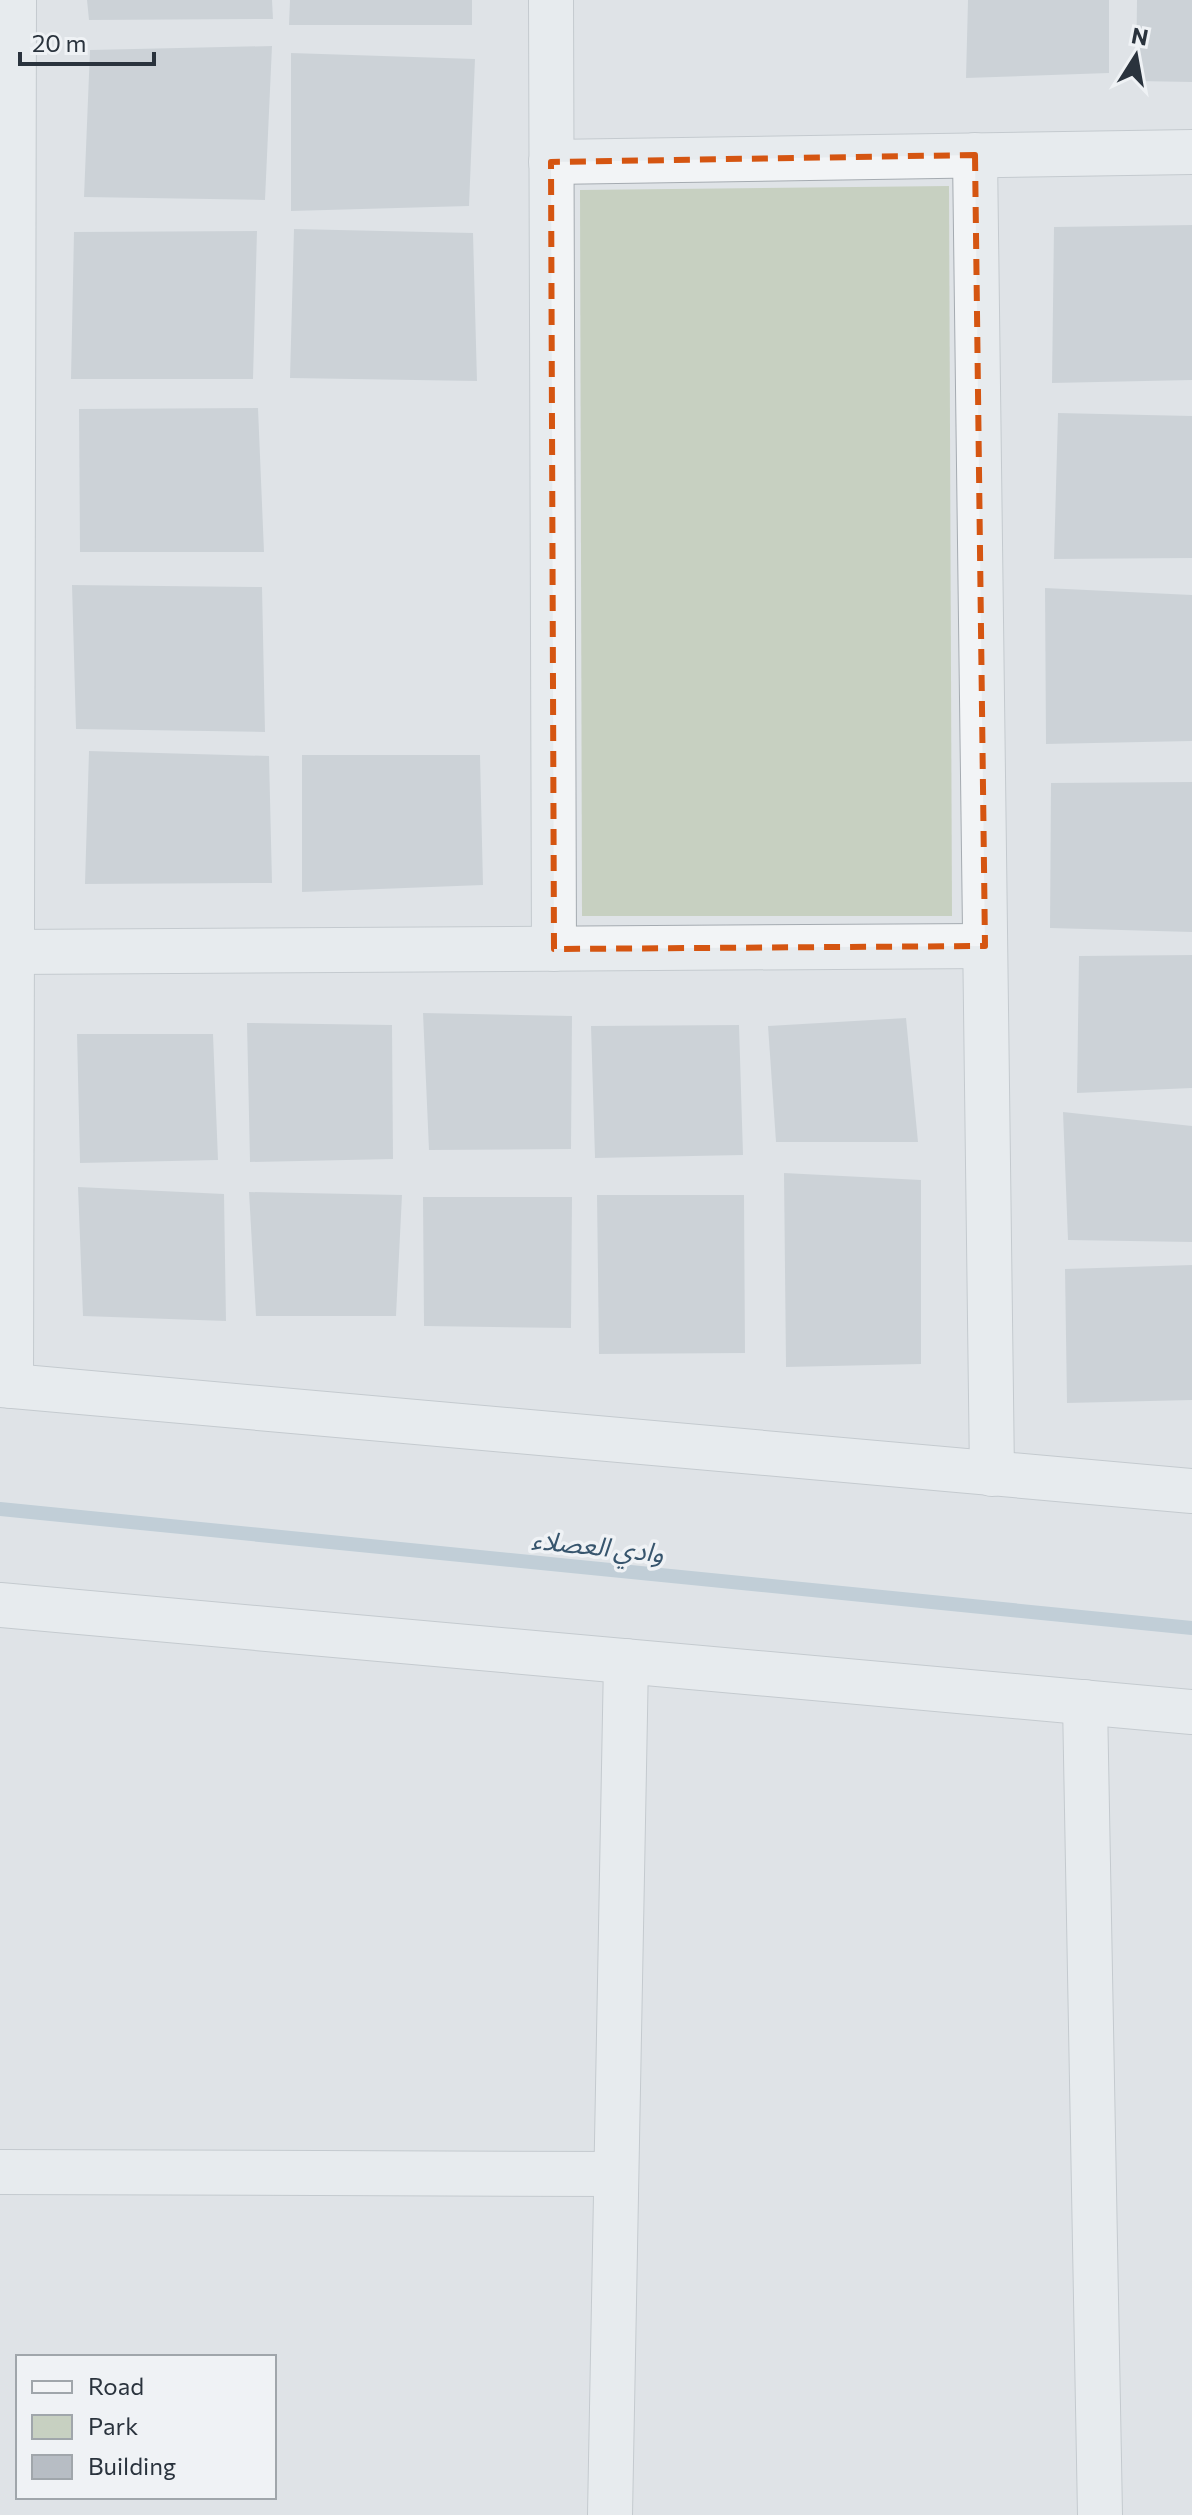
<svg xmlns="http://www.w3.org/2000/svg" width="1192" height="2515" font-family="Commissioner,'Noto Sans Arabic',sans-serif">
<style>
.green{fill:#c7d0c1}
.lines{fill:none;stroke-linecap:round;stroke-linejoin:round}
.stream{stroke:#9db4c4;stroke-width:14}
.building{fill:#b7bdc4}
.street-casing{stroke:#a5abb1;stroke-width:46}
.street{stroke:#f2f4f6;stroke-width:44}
.marked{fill:none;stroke:#d55511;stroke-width:6;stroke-dasharray:16 10;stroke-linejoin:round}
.labels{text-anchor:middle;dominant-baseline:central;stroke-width:7;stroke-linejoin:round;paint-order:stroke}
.water-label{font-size:26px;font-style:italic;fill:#37556d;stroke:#eff2f5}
</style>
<rect width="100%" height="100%" fill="#dfe3e7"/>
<path class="green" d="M 949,186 L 952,916 L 582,916 L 580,190 Z"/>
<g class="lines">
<path class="stream" d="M 0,1509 L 1192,1628"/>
</g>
<g class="building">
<path d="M 87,0 L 272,0 L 273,19 L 89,20 Z"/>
<path d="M 290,0 L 472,0 L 472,25 L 289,25 Z"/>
<path d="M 968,0 L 1109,0 L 1109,73 L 966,78 Z"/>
<path d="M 1137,0 L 1192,0 L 1192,82 L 1136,81 Z"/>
<path d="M 272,46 L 265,200 L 84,197 L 90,50 Z"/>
<path d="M 291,53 L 475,59 L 469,206 L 291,211 Z"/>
<path d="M 1192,225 L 1192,380 L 1052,383 L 1054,227 Z"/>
<path d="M 294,229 L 473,233 L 477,381 L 290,378 Z"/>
<path d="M 257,231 L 253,379 L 71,379 L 74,232 Z"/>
<path d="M 258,408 L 264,552 L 80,552 L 79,409 Z"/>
<path d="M 1058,413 L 1192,416 L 1192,558 L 1054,559 Z"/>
<path d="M 72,585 L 262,587 L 265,732 L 76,729 Z"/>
<path d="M 1045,588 L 1192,595 L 1192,741 L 1046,744 Z"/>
<path d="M 89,751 L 269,756 L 272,883 L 85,884 Z"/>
<path d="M 302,755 L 480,755 L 483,885 L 302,892 Z"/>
<path d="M 1192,782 L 1192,932 L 1050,928 L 1051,783 Z"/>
<path d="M 1192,955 L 1192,1088 L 1077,1093 L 1079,956 Z"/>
<path d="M 423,1013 L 572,1016 L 571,1149 L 429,1150 Z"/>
<path d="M 906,1018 L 918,1142 L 776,1142 L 768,1026 Z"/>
<path d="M 247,1023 L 392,1025 L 393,1159 L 250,1162 Z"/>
<path d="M 739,1025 L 743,1155 L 595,1158 L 591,1026 Z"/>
<path d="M 77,1034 L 213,1034 L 218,1160 L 80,1163 Z"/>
<path d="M 1063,1112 L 1192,1126 L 1192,1242 L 1068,1240 Z"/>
<path d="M 784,1173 L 921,1180 L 921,1364 L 786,1367 Z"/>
<path d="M 78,1187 L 224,1194 L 226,1321 L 83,1316 Z"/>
<path d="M 249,1192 L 402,1195 L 396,1316 L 256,1316 Z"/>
<path d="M 597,1195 L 744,1195 L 745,1353 L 599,1354 Z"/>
<path d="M 423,1197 L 572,1197 L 571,1328 L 424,1326 Z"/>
<path d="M 1192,1265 L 1192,1400 L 1067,1403 L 1065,1269 Z"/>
</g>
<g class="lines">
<defs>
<g id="street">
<path d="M 551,0 L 554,949"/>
<path d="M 975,155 L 992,1474"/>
<path d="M 551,162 L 1192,152"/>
<path d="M 12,952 L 985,946"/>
<path d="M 0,1385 L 1192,1491"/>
<path d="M 11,1386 L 14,0"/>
<path d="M 0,1605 L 1192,1712"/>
<path d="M 1085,1702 L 1100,2515"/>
<path d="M 0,2172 L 616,2174"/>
<path d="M 610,2515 L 626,1661"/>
</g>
</defs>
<use href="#street" class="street-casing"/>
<use href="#street" class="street"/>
</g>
<path d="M0 0H1192V2515H0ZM 975,155 L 985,946 L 554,949 L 551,162 Z" fill="#dfe3e7" fill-opacity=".55" fill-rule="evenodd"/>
<path class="marked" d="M 975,155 L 985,946 L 554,949 L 551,162 Z"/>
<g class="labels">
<g class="water-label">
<text transform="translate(598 1545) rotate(6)">وادي العصلاء</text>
</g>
</g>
<rect x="16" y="2355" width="260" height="144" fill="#eff2f5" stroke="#a0a6ab" stroke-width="2"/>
<rect x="32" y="2381" width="40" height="12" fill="#f2f4f6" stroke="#a0a6ab" stroke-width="2"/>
<text x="88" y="2395" font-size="24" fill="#2a333d">Road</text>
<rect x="32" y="2415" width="40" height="24" fill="#c7d0c1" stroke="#a0a6ab" stroke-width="2"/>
<text x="88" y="2435" font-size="24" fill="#2a333d">Park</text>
<rect x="32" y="2455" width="40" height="24" fill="#b7bdc4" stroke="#a0a6ab" stroke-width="2"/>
<text x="88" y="2475" font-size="24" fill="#2a333d">Building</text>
<g transform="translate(1136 56) rotate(11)" stroke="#eff2f5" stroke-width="6" paint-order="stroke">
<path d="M0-6L14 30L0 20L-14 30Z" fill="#2a333d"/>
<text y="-12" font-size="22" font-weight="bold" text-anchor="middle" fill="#2a333d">N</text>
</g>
<path d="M20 52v12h134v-12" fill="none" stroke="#2a333d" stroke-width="4"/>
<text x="32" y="52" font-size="24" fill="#2a333d" stroke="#eff2f5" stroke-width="6" paint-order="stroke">20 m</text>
</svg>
